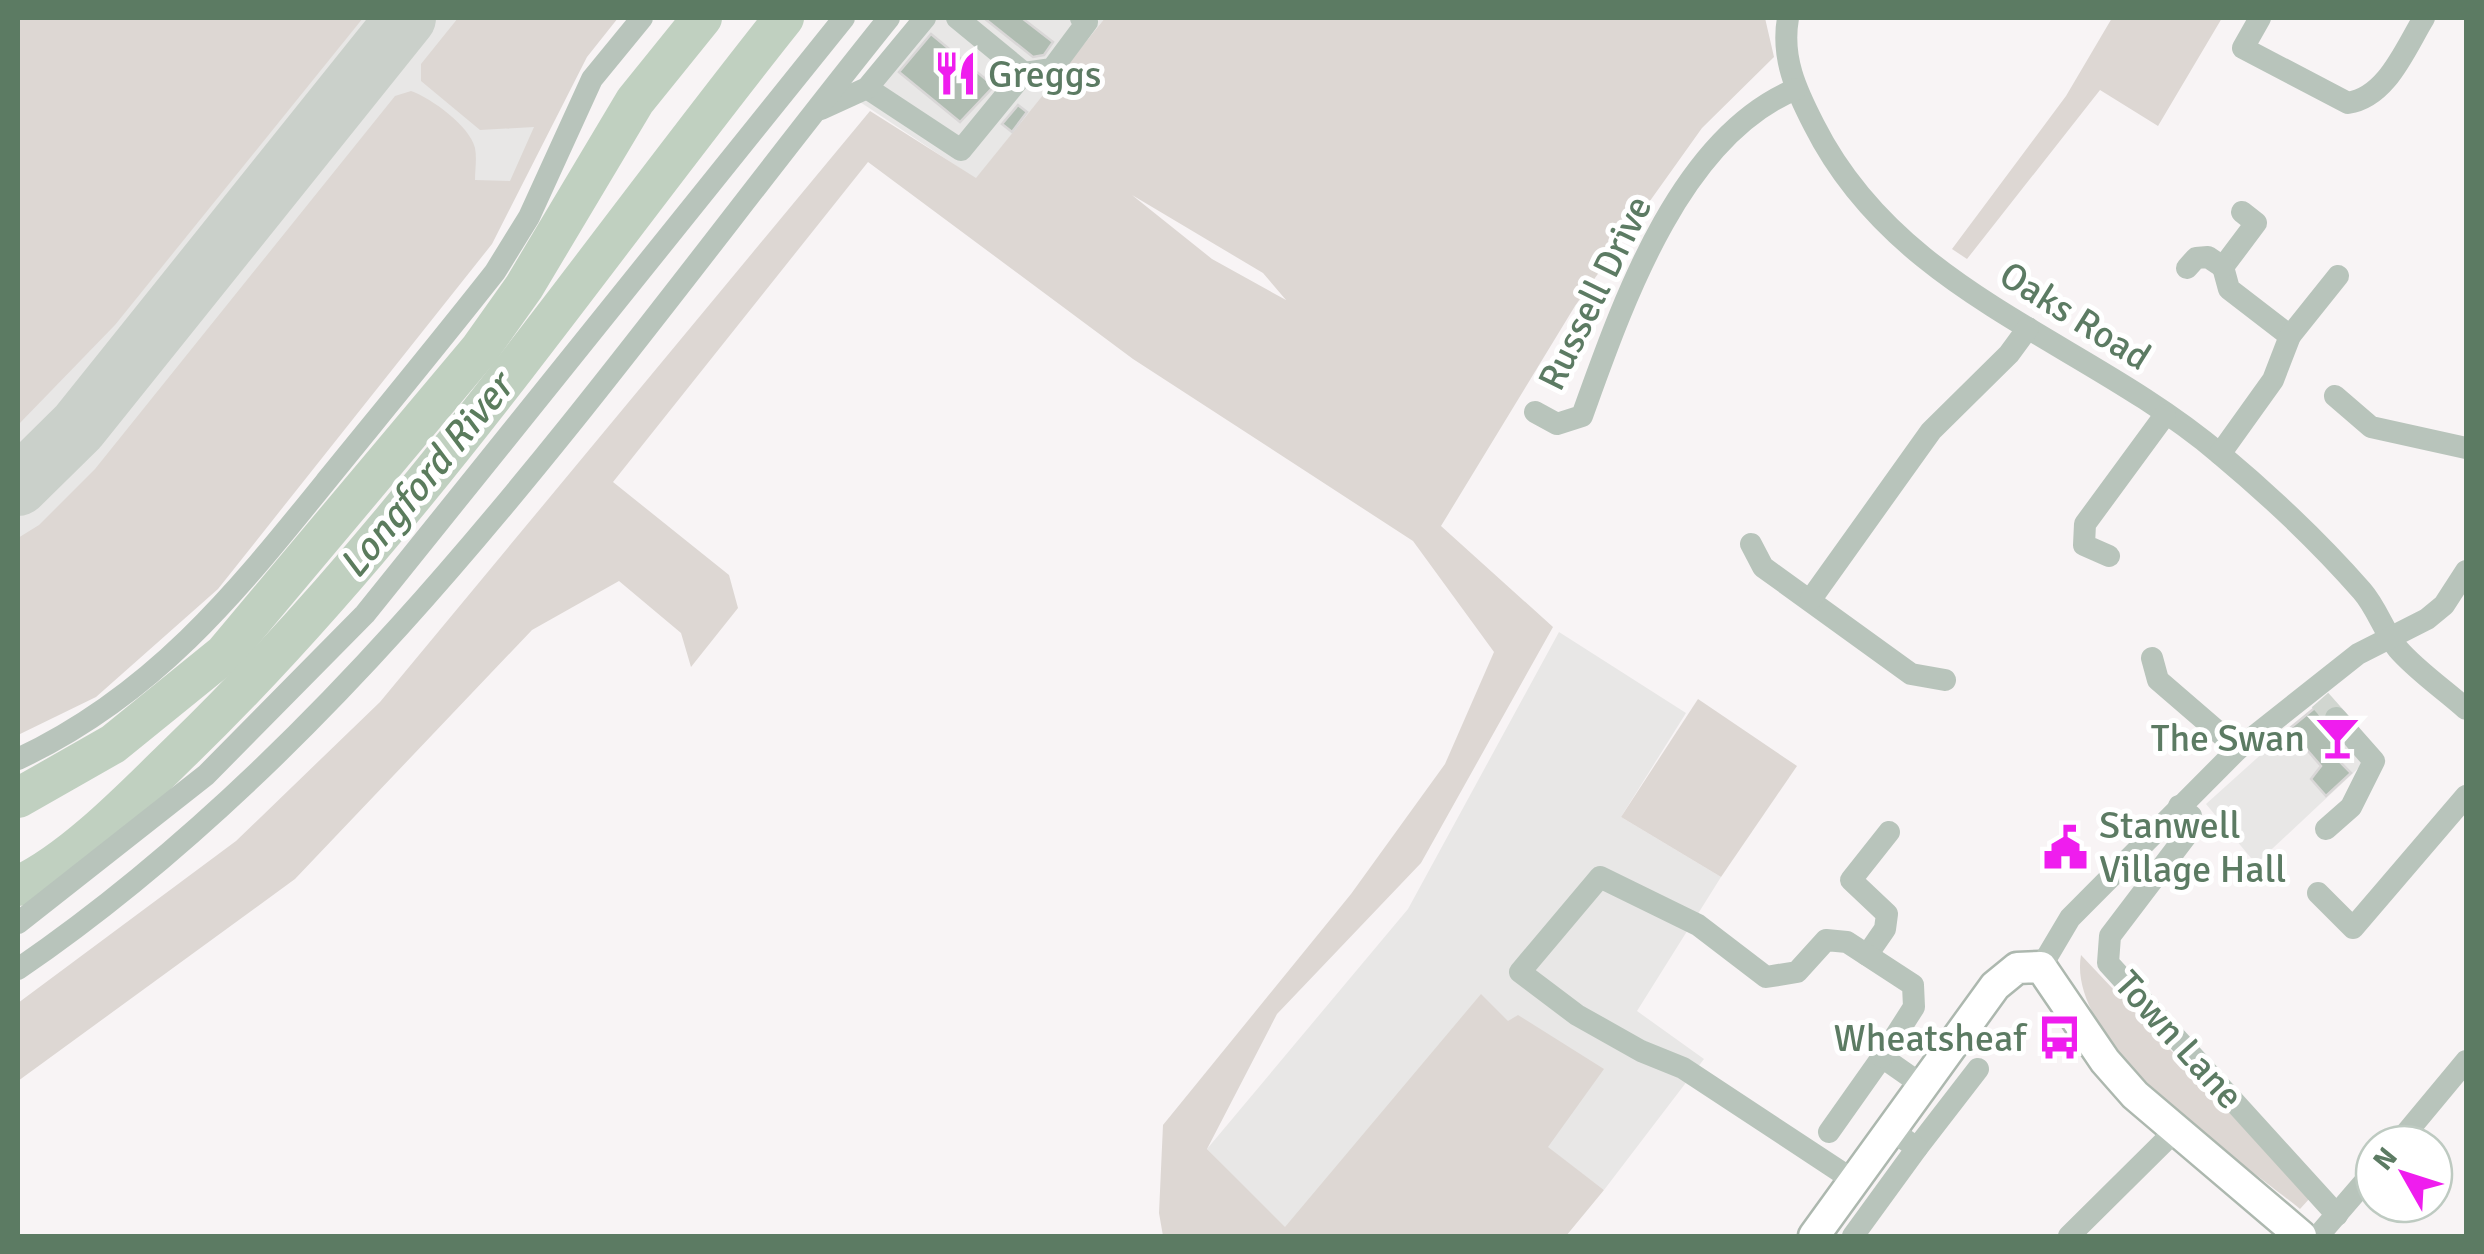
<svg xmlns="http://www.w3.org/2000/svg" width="2484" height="1254" font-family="Signika,sans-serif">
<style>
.built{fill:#e8e7e6}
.green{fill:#ddd7d3;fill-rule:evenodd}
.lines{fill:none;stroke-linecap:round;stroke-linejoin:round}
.river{stroke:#c0d0c0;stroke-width:40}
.taxiway{stroke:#cad0ca;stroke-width:60}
.building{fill:#b0bdb2;stroke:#d9d7d7;stroke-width:2.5}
.minor-tunnel{stroke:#d1d6d0;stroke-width:22;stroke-dasharray:22 11;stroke-linecap:butt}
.major-casing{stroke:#adb8af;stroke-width:35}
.minor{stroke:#b8c4bb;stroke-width:22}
.major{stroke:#fff;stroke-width:30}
.labels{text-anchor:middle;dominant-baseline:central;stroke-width:10;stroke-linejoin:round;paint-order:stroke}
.poi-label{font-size:38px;fill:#5c7b63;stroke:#fff;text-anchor:start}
.street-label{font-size:38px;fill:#5c7b63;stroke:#fff}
.water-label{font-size:40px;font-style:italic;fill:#5b7c5d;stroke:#fff}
</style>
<rect width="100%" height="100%" fill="#f8f4f5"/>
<g class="built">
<path d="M 18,18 L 606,18 L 548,118 L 511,204 L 18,720 Z"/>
<path d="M 912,18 L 1105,18 L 976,179 L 860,102 Z"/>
<path d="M 1559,632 L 1686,713 L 1621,817 L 1721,877 L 1637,1011 L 1704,1059 L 1604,1190 L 1548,1148 L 1284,1228 L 1207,1149 L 1408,909 Z"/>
<path d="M 2316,705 L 2367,760 L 2256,864 L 2206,804 Z"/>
</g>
<g class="green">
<path d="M 18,18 L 363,18 L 115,325 L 18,425 Z"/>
<path d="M 458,18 L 618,18 L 587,57 L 492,244 L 218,589 L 96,697 L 18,735 L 18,538 L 39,525 L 95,469 L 395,96 L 411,91 C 431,98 470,126 475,148 C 477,158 475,170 475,180 L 510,181 L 534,127 L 480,130 L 421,81 L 421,64 Z"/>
<path d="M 1105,18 L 1765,18 L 1774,57 L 1702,128 L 1575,306 L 1441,526 L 1553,627 L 1421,863 L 1277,1014 L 1207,1149 L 1285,1227 L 1481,994 L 1508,1021 L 1518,1015 L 1604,1069 L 1548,1147 L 1604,1190 L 1566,1236 L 1163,1236 L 1159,1213 L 1163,1125 L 1351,894 L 1445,764 L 1494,652 L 1413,541 L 1133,359 L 868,162 L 613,482 L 729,575 L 738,608 L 691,667 L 681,633 L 619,581 L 532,630 L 295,879 L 18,1081 L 18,1003 L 236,841 L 380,702 L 870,111 L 976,178 ZM 1132,195 L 1263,273 L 1286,300 L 1212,259 Z"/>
<path d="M 2112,18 L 2222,18 L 2158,126 L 2100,90 L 1967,259 L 1952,249 L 2066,96 Z"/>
<path d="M 1698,699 L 1797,766 L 1721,877 L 1621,817 Z"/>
<path d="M 2081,955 L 2310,1198 L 2300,1209 C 2238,1158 2065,1044 2081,955 Z"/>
</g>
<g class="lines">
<g class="river">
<path d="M 18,798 L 113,744 L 224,654 L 480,349 L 524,287 L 635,101 L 702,18"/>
<path d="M 18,886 C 74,860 136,795 180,752 C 408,532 587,265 784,18"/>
</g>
<path class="taxiway" d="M 18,486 L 78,427 L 406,18"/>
</g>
<g class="building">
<path d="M 984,18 L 1022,18 L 1053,42 L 1044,55 L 1033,57 Z"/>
<path d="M 931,34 L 994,86 L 960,122 L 899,72 Z"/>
<path d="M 1018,105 L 1027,112 L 1012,132 L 1002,124 Z"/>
<path d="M 2317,706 L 2324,727 L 2346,757 L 2341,763 L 2351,773 L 2326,796 L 2311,779 L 2321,766 L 2289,729 Z"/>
</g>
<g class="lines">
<path class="minor-tunnel" d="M 2320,700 L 2336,718"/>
<defs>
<path id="major" d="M 1814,1236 L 1995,986 L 2017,968 L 2041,967 L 2105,1061 L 2135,1095 L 2301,1236"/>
</defs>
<use href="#major" class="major-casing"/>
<g class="minor">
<path d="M 1788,18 C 1781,58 1796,90 1814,125 C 1899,294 2084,339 2220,454 C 2269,495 2320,543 2362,591 C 2377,608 2384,632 2398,649 C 2417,671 2445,690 2466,709"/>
<path d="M 2260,18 L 2243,48 L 2348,103 C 2387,97 2405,49 2424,18"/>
<path d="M 1024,73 L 1052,69 L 1087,22 L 1081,18"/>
<path d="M 867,88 L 961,150 L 1024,73 L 957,18"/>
<path d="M 821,109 L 867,88 L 925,18"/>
<path d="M 2242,212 L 2256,223 L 2223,267 L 2229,289 L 2290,336"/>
<path d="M 2187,268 L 2196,258 L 2208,257 L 2223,267"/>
<path d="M 2335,396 L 2371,427 L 2466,448"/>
<path d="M 1535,412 L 1557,424 L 1582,416 C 1622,305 1679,137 1796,89"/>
<path d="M 2220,454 L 2273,380 L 2290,336 L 2338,276"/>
<path d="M 1751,544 L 1763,567 L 1911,674 L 1945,680"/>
<path d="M 2109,556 L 2084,545 L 2085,524 L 2165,415"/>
<path d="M 1811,599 L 1931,431 L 2009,354 L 2028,328"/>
<path d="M 2152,658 L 2158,680 L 2238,749"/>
<path d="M 18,759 C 154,695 235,594 327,480 C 383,411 440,342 495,272 L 529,217 L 592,79 L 642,18"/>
<path d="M 2179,806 L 2191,816 L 2192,828 L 2110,936 L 2108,963 L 2337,1215"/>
<path d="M 2326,829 L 2351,807 L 2374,761 L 2336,718"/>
<path d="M 2318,893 L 2353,928 L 2466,796"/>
<path d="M 18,923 L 206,775 L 365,614 L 844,18"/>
<path d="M 1867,955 L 1885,929 L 1887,914 L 1851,880 L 1889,832"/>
<path d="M 2041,967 L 2070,918 L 2238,749 L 2358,654 L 2427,619 L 2444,605 L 2466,571"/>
<path d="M 18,969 C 372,727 623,348 889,18"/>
<path d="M 1829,1132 L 1882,1057 L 1922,1085"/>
<path d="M 2397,1144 L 2466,1061"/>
<path d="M 1917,1148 L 1978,1069"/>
<path d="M 1856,1182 L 1683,1068 L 1641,1051 L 1577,1015 L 1520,972 L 1600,877 L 1698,925 L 1766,977 L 1797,972 L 1826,940 L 1847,942 L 1913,985 L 1914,1007 L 1882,1057"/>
<path d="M 1853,1236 L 1917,1148 L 1891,1130"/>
<path d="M 2069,1236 L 2177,1129"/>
<path d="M 2318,1236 L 2374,1171"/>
</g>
<use href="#major" class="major"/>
</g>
<defs>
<symbol id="restaurant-bare" viewBox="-9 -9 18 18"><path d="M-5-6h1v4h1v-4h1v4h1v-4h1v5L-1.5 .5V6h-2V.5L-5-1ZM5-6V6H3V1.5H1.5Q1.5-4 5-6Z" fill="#ef1dee" stroke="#fff" stroke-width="2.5" paint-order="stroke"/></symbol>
<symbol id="bar-bare" viewBox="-9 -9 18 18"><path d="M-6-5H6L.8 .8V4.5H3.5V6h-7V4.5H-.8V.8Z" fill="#ef1dee" stroke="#fff" stroke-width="2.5" paint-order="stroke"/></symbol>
<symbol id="civic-bare" viewBox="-9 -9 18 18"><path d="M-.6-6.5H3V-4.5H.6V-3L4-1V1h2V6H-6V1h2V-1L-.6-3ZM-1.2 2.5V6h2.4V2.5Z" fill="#ef1dee" stroke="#fff" stroke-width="2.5" paint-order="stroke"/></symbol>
<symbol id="bus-bare" viewBox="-9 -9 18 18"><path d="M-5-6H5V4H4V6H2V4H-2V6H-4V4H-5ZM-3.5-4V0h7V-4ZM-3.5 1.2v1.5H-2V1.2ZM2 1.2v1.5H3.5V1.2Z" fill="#ef1dee" stroke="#fff" stroke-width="2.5" paint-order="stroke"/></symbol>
</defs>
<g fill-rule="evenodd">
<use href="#restaurant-bare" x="924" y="42" width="63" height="63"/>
<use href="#bar-bare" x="2306" y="706" width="63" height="63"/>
<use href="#civic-bare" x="2034" y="816" width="63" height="63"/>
<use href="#bus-bare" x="2028" y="1006" width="63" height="63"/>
</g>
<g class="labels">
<g class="poi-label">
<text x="988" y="74">Greggs</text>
<text x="2305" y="738" text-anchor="end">The Swan</text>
<text x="2099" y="825">Stanwell<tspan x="2099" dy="44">Village Hall</tspan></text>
<text x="2026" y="1038" text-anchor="end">Wheatsheaf</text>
</g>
<g class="street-label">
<text transform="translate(1595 293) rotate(-64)">Russell Drive</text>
<text transform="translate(2075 316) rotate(32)">Oaks Road</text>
<text transform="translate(2179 1040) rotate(48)">Town Lane</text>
</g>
<g class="water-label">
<text transform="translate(426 476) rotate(-51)">Longford River</text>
</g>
</g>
<rect width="2484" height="1254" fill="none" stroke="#5c7b63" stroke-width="40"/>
<g transform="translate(2404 1174) rotate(309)"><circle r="48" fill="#ffffff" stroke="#becac1" stroke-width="2.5"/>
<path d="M0-8L18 38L0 25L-18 38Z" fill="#ef1dee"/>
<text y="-15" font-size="28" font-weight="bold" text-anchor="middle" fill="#5c7b63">N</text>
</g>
</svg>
